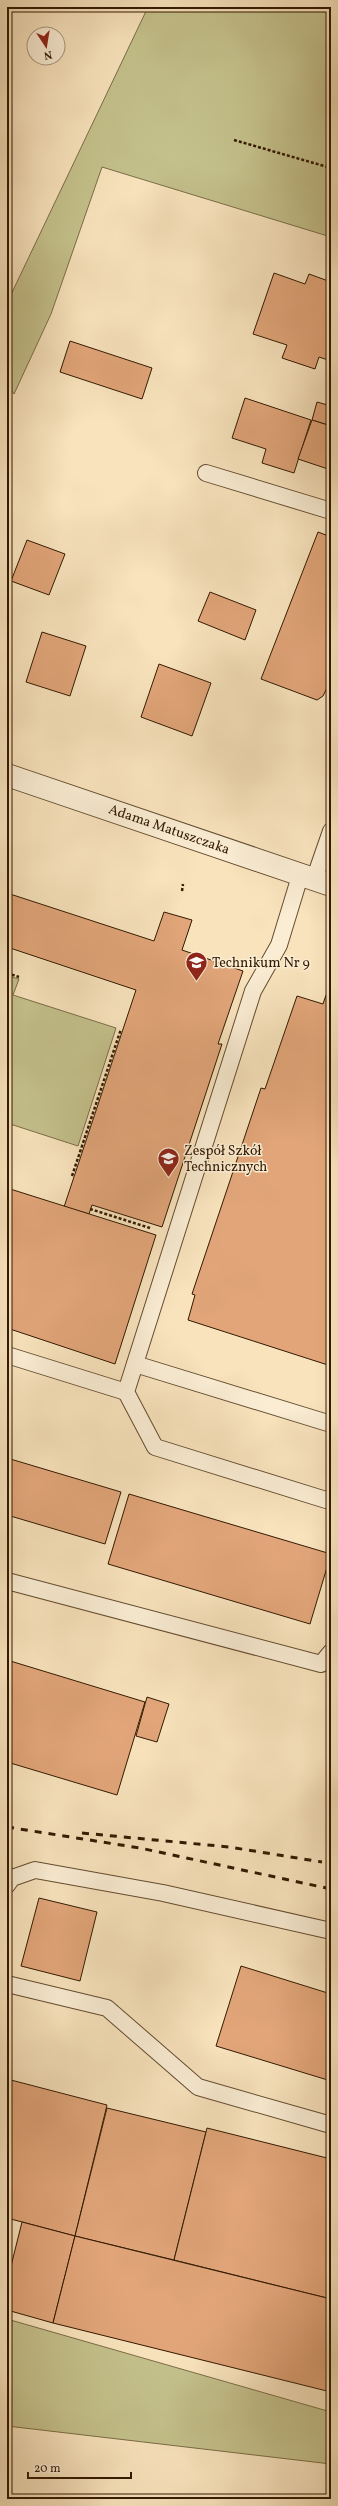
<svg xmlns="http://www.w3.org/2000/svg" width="338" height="2506" font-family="Vollkorn,serif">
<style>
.green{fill:#c4c18c;stroke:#7b6d46}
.building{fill:#e1a579;stroke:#321900}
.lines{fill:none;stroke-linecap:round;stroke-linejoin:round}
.service-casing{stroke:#644c2f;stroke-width:18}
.minor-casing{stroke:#644c2f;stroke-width:24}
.path{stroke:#321900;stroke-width:2.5;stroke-dasharray:3 2;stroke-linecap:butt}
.service{stroke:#faedd4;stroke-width:16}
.minor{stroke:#faedd4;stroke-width:22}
.rail{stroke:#321900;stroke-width:3;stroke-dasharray:7 7;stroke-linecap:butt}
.labels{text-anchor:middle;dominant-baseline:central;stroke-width:3;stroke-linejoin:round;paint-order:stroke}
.street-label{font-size:14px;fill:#321900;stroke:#faedd4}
.poi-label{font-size:14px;fill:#321900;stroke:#faedd4;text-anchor:start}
</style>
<rect width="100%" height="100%" fill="#f8e3bd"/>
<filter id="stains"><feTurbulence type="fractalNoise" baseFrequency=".005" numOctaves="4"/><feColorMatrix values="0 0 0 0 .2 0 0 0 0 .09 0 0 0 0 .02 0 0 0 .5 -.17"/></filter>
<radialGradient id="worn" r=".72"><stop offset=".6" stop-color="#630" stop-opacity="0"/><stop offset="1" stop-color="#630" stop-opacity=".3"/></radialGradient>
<g class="green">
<path d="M 148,7 L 331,7 L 331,237 L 102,167 L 51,314 L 14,394 L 7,384 L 7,303 Z"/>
<path d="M 7,976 L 19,979 L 13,995 L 116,1028 L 78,1146 L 7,1123 Z"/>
<path d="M 7,2319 L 331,2412 L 331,2464 L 7,2426 Z"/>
</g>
<g class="building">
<path d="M 274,273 L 305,284 L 309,274 L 331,282 L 331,361 L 319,357 L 315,369 L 282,358 L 287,345 L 253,334 Z"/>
<path d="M 70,341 L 152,368 L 142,399 L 60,372 Z"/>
<path d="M 245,398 L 311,420 L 294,473 L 262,463 L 266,449 L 232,438 Z"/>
<path d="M 317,402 L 331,406 L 331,426 L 312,420 Z"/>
<path d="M 312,420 L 331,426 L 331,470 L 298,459 Z"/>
<path d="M 318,532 L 331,537 L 331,680 L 323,696 L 317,700 L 261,679 Z"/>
<path d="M 27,540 L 65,554 L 49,595 L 11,581 Z"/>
<path d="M 210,592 L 256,610 L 245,640 L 198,621 Z"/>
<path d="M 42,632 L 86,646 L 70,696 L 26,682 Z"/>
<path d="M 159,664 L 211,683 L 192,736 L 141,717 Z"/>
<path d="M 7,893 L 154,941 L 164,912 L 192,920 L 182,950 L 243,971 L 218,1044 L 222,1044 L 162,1227 L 92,1205 L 89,1214 L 64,1207 L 136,990 L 7,947 Z"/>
<path d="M 326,995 L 331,996 L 331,1366 L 188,1320 L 195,1295 L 192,1294 L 261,1088 L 265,1089 L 297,996 L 323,1004 Z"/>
<path d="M 7,1188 L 156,1235 L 115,1364 L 7,1328 Z"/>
<path d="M 7,1458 L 121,1492 L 105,1544 L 7,1515 Z"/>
<path d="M 129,1494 L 331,1554 L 310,1624 L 108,1564 Z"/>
<path d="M 7,1660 L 145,1702 L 117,1795 L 7,1762 Z"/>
<path d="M 147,1697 L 169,1704 L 157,1742 L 136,1736 Z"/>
<path d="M 39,1898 L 97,1912 L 80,1981 L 21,1966 Z"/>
<path d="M 241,1966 L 331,1994 L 331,2081 L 216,2046 Z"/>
<path d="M 7,2079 L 107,2105 L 75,2236 L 7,2218 Z"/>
<path d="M 107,2108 L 206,2132 L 174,2260 L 75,2236 Z"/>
<path d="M 207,2128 L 331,2159 L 331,2299 L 174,2260 Z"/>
<path d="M 22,2222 L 75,2236 L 53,2323 L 7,2310 L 7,2282 Z"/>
<path d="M 75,2236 L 331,2299 L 331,2392 L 53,2323 Z"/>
</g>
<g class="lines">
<defs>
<g id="service">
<path d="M 206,473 L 331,511"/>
<path d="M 300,876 L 279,945 L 253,991 L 126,1392 L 155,1447 L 326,1500 L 331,1498"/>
<path d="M 314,880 L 331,831"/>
<path d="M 7,1355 L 126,1392"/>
<path d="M 135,1364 L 331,1424"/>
<path d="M 7,1581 L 321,1664 L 331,1652"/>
<path d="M 7,1885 L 12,1878 L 35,1870 L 163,1893 L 331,1931"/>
<path d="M 7,1984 L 107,2008 L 198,2087 L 331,2125"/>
</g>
<path id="minor" d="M 7,775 L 331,885"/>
</defs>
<use href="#service" class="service-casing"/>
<use href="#minor" class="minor-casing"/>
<g class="path">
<path d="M 234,140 L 331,168"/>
<path d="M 182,891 L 183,884"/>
<path d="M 7,973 L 19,977"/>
<path d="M 72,1176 L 121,1029"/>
<path d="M 90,1209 L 150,1228"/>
</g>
<use href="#service" class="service"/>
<use href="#minor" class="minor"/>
<g class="rail">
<path d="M 7,1827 L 140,1848 L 331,1889"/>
<path d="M 82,1833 L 229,1847 L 322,1862"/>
</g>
</g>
<defs>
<symbol id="school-pin" viewBox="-11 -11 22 30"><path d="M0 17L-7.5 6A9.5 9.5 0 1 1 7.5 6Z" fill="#8f2418" stroke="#faedd4"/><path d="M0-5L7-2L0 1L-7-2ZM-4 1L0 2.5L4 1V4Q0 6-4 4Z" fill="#fff"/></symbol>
</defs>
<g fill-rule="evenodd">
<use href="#school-pin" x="184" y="950" width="25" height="34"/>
<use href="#school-pin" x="156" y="1146" width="25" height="34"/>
</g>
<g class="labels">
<g class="street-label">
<text transform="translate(169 830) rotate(19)">Adama Matuszczaka</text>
</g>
<g class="poi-label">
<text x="212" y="963">Technikum Nr 9</text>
<text x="184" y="1151">Zespół Szkół<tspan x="184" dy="16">Technicznych</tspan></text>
</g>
</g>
<rect width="338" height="2506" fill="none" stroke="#f8e3bd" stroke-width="24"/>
<rect x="8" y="8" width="322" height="2490" fill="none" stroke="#321900" stroke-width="2"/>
<rect x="12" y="12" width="314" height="2482" fill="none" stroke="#321900"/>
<g transform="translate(46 46) rotate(168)"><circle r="19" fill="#faedd4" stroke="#aa987f"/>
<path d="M0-3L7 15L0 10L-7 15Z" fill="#8f2418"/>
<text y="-6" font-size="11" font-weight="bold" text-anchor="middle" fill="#321900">N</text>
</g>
<path d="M28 2472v6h103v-6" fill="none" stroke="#321900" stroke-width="2"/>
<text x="34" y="2472" font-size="12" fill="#321900" stroke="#faedd4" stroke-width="3" paint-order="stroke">20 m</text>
<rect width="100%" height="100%" filter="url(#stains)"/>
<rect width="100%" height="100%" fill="url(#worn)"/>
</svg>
